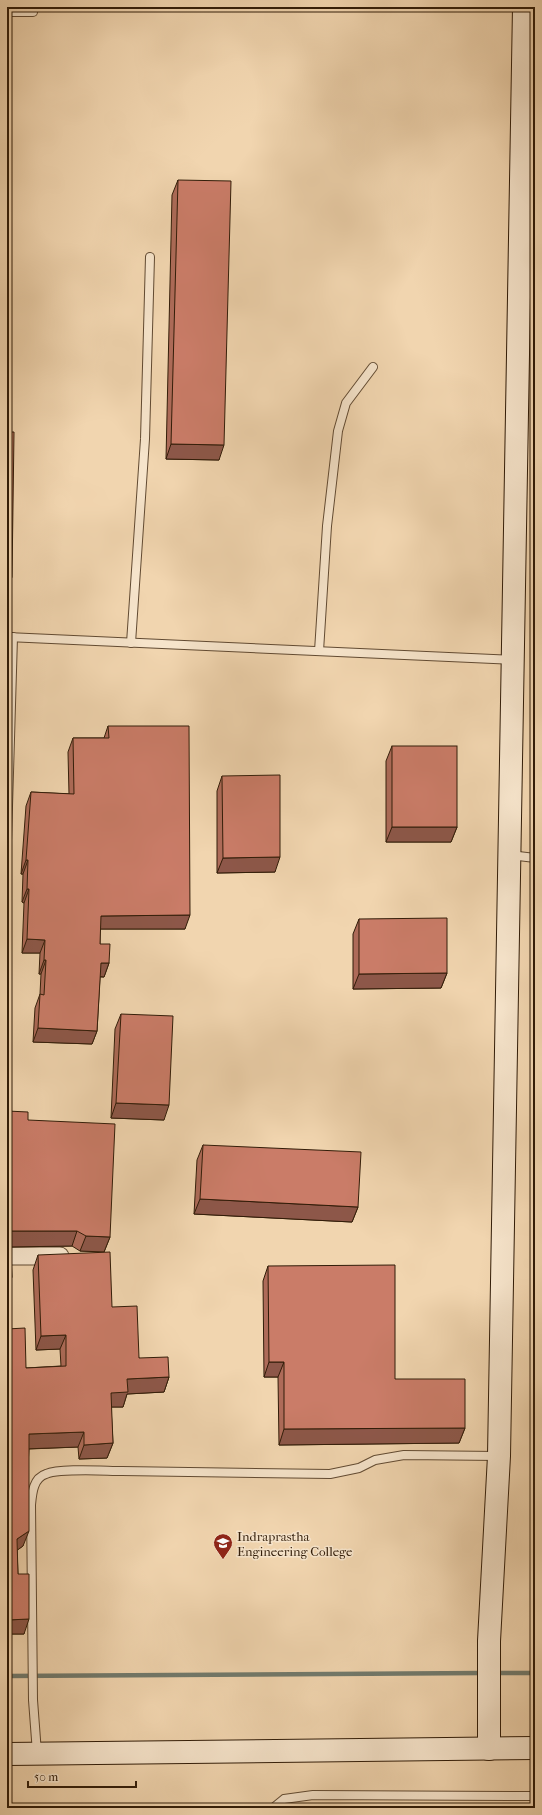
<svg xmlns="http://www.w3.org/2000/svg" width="542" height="1815" font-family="'IM FELL French Canon',serif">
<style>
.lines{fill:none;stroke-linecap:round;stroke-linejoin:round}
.stream{stroke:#717a6d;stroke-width:4.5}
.lane-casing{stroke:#614a32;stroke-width:10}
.street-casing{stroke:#614a32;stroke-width:19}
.secondary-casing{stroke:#311c08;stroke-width:24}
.lane{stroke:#f6e4cb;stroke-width:8}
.street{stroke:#f6e4cb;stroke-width:17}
.secondary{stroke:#f6e4cb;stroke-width:22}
.wall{fill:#ae6b59;stroke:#311c08}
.shaded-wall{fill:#8d5749;stroke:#311c08}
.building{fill:#ca7c68;stroke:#311c08}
.labels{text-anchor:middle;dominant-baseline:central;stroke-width:3;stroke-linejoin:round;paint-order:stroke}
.poi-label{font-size:13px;fill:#311c08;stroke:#f6e4cb;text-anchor:start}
</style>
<rect width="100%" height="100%" fill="#f1d5af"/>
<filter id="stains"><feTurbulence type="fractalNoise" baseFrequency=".005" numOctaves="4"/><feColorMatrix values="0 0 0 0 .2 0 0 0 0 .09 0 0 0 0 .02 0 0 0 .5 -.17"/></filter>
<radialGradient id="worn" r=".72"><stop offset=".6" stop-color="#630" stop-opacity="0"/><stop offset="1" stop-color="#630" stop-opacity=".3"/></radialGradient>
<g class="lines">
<g class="stream">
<path d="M 495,1673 L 535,1673"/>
<path d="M 7,1676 L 483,1673"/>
</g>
<defs>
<g id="lane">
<path d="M 7,12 L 33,12"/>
<path d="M 7,637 L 513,660"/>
<path d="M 131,643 L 145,439 L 150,257"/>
<path d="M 319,651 L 327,526 L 338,431 L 346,403 L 373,367"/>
<path d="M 7,840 L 13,637"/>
<path d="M 510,855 L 535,858"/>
<path d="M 37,1753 L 33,1700 L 31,1505 C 32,1494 33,1478 46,1474 C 60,1468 105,1471 122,1471 C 191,1472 260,1473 330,1474 L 359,1468 L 375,1460 L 404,1455 L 498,1456"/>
<path d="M 273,1808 L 284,1799 L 313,1795 L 535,1796"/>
</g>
<path id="street" d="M 7,1256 L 60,1256"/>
<g id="secondary">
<path d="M 489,1749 L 489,1641 L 499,1456 L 524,7"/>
<path d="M 7,1754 L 535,1748"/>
</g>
</defs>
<use href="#lane" class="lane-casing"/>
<use href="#street" class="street-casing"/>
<use href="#secondary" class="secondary-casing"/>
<use href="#lane" class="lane"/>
<use href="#street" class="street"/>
<use href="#secondary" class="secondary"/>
</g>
<g class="wall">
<path d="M 178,180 L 219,460 L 166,459 L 172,195 Z"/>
<path d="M 108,726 L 185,929 L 100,929 L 100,944 L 109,963 L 104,977 L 100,977 L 97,1031 L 92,1044 L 33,1042 L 35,1008 L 40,994 L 41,974 L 39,974 L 40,953 L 22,953 L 24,903 L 22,902 L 23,874 L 21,874 L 26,806 L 31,792 L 69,794 L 68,752 L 73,738 L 104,738 Z"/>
<path d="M 392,746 L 457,827 L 451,842 L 386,842 L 386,761 Z"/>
<path d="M 222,776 L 275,872 L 217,873 L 217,791 Z"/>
<path d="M 359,919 L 447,973 L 441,988 L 353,989 L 353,934 Z"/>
<path d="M 121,1014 L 164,1120 L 111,1118 L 115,1029 Z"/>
<path d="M 7,1111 L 28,1120 L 110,1237 L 104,1252 L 80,1251 L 72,1246 L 7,1247 Z"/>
<path d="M 203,1145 L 358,1207 L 352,1222 L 194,1214 L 197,1160 Z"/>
<path d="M 38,1255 L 112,1307 L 139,1358 L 169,1377 L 164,1392 L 127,1394 L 123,1407 L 111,1407 L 113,1443 L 107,1458 L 79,1459 L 78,1447 L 29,1449 L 23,1546 L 17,1550 L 18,1574 L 24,1634 L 7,1634 L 7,1329 L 26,1368 L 61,1366 L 60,1349 L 36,1350 L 33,1270 Z"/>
<path d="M 268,1266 L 395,1379 L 465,1428 L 459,1443 L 279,1445 L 278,1377 L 264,1377 L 263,1281 Z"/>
</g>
<g class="shaded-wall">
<path d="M 171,444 L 224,445 L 219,460 L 166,459 Z"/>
<path d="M 7,577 L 12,577 L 7,591 Z"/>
<path d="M 392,827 L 457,827 L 451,842 L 386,842 Z"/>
<path d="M 280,857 L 275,872 L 217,873 L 223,858 Z"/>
<path d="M 26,860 L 28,860 L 23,874 L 21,874 Z"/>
<path d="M 27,889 L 29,889 L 24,903 L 22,902 Z"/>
<path d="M 190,915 L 185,929 L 96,929 L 101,916 Z"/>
<path d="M 27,939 L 45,940 L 40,953 L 22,953 Z"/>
<path d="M 44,960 L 46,960 L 41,974 L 39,974 Z"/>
<path d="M 101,963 L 109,963 L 104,977 L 96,976 Z"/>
<path d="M 447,973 L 441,988 L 353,989 L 359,974 Z"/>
<path d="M 38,1028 L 97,1031 L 92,1044 L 33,1042 Z"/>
<path d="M 116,1103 L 169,1105 L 164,1120 L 111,1118 Z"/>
<path d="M 200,1199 L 358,1207 L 352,1222 L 194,1214 Z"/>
<path d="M 7,1231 L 77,1231 L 72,1246 L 7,1247 Z"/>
<path d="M 86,1236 L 110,1237 L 104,1252 L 80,1251 Z"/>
<path d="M 7,1277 L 12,1277 L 7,1290 Z"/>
<path d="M 66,1335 L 60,1349 L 36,1350 L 41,1336 Z"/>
<path d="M 269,1362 L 284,1362 L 278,1377 L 264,1377 Z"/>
<path d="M 169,1377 L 164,1392 L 127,1394 L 123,1407 L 105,1407 L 111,1393 L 127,1379 Z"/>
<path d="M 465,1428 L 459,1443 L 279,1445 L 284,1429 Z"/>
<path d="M 84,1432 L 78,1447 L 23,1449 L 29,1434 Z"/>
<path d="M 113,1443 L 107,1458 L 79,1459 L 84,1445 Z"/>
<path d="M 29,1531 L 23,1546 L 12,1554 L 17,1539 Z"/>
<path d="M 29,1619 L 24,1634 L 7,1634 L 7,1620 Z"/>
</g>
<g class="building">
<path d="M 178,180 L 231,181 L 224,445 L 171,444 Z"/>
<path d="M 7,432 L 14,432 L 12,577 L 7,577 Z"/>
<path d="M 108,726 L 189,726 L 190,915 L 101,916 L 100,944 L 110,944 L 109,963 L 101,963 L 97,1031 L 38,1028 L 40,994 L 44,995 L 46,960 L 44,960 L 45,940 L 27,939 L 29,889 L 27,889 L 28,860 L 26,860 L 31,792 L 74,794 L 73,738 L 109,738 Z"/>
<rect x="392" y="746" width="65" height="81"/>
<path d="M 280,775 L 280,857 L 223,858 L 222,776 Z"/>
<path d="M 447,918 L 447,973 L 359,974 L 359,919 Z"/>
<path d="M 121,1014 L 173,1016 L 169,1105 L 116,1103 Z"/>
<path d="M 7,1111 L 28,1112 L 28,1120 L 115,1124 L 110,1237 L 86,1236 L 77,1231 L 7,1231 Z"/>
<path d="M 203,1145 L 361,1152 L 358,1207 L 200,1199 Z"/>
<path d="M 110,1252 L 112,1307 L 137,1306 L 139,1358 L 168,1357 L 169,1377 L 127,1379 L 128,1392 L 111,1393 L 113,1443 L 84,1445 L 84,1432 L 29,1434 L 29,1531 L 17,1539 L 18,1574 L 29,1574 L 29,1619 L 7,1620 L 7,1329 L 25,1328 L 26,1368 L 66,1366 L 66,1335 L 41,1336 L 38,1255 Z"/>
<path d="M 7,1256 L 11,1256 L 12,1277 L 7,1277 Z"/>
<path d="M 395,1265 L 395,1379 L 465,1379 L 465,1428 L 284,1429 L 284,1362 L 269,1362 L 268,1266 Z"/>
</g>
<defs>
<symbol id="university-pin" viewBox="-11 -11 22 30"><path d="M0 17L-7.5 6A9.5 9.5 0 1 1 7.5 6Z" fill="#8f2418" stroke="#f6e4cb"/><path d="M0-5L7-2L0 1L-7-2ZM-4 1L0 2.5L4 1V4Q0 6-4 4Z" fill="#fff"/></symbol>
</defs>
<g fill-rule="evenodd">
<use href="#university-pin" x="212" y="1532" width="22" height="30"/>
</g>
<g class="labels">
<g class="poi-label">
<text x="237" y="1536">Indraprastha<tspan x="237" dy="15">Engineering College</tspan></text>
</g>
</g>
<rect width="542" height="1815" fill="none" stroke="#f1d5af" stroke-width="24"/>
<rect x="8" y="8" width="526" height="1799" fill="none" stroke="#311c08" stroke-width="2"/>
<rect x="12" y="12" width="518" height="1791" fill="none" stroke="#311c08"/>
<path d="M28 1781v6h108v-6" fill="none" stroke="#311c08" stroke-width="2"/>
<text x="34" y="1781" font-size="12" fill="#311c08" stroke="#f6e4cb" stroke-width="3" paint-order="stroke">50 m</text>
<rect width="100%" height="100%" filter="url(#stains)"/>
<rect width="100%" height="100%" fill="url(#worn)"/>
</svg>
